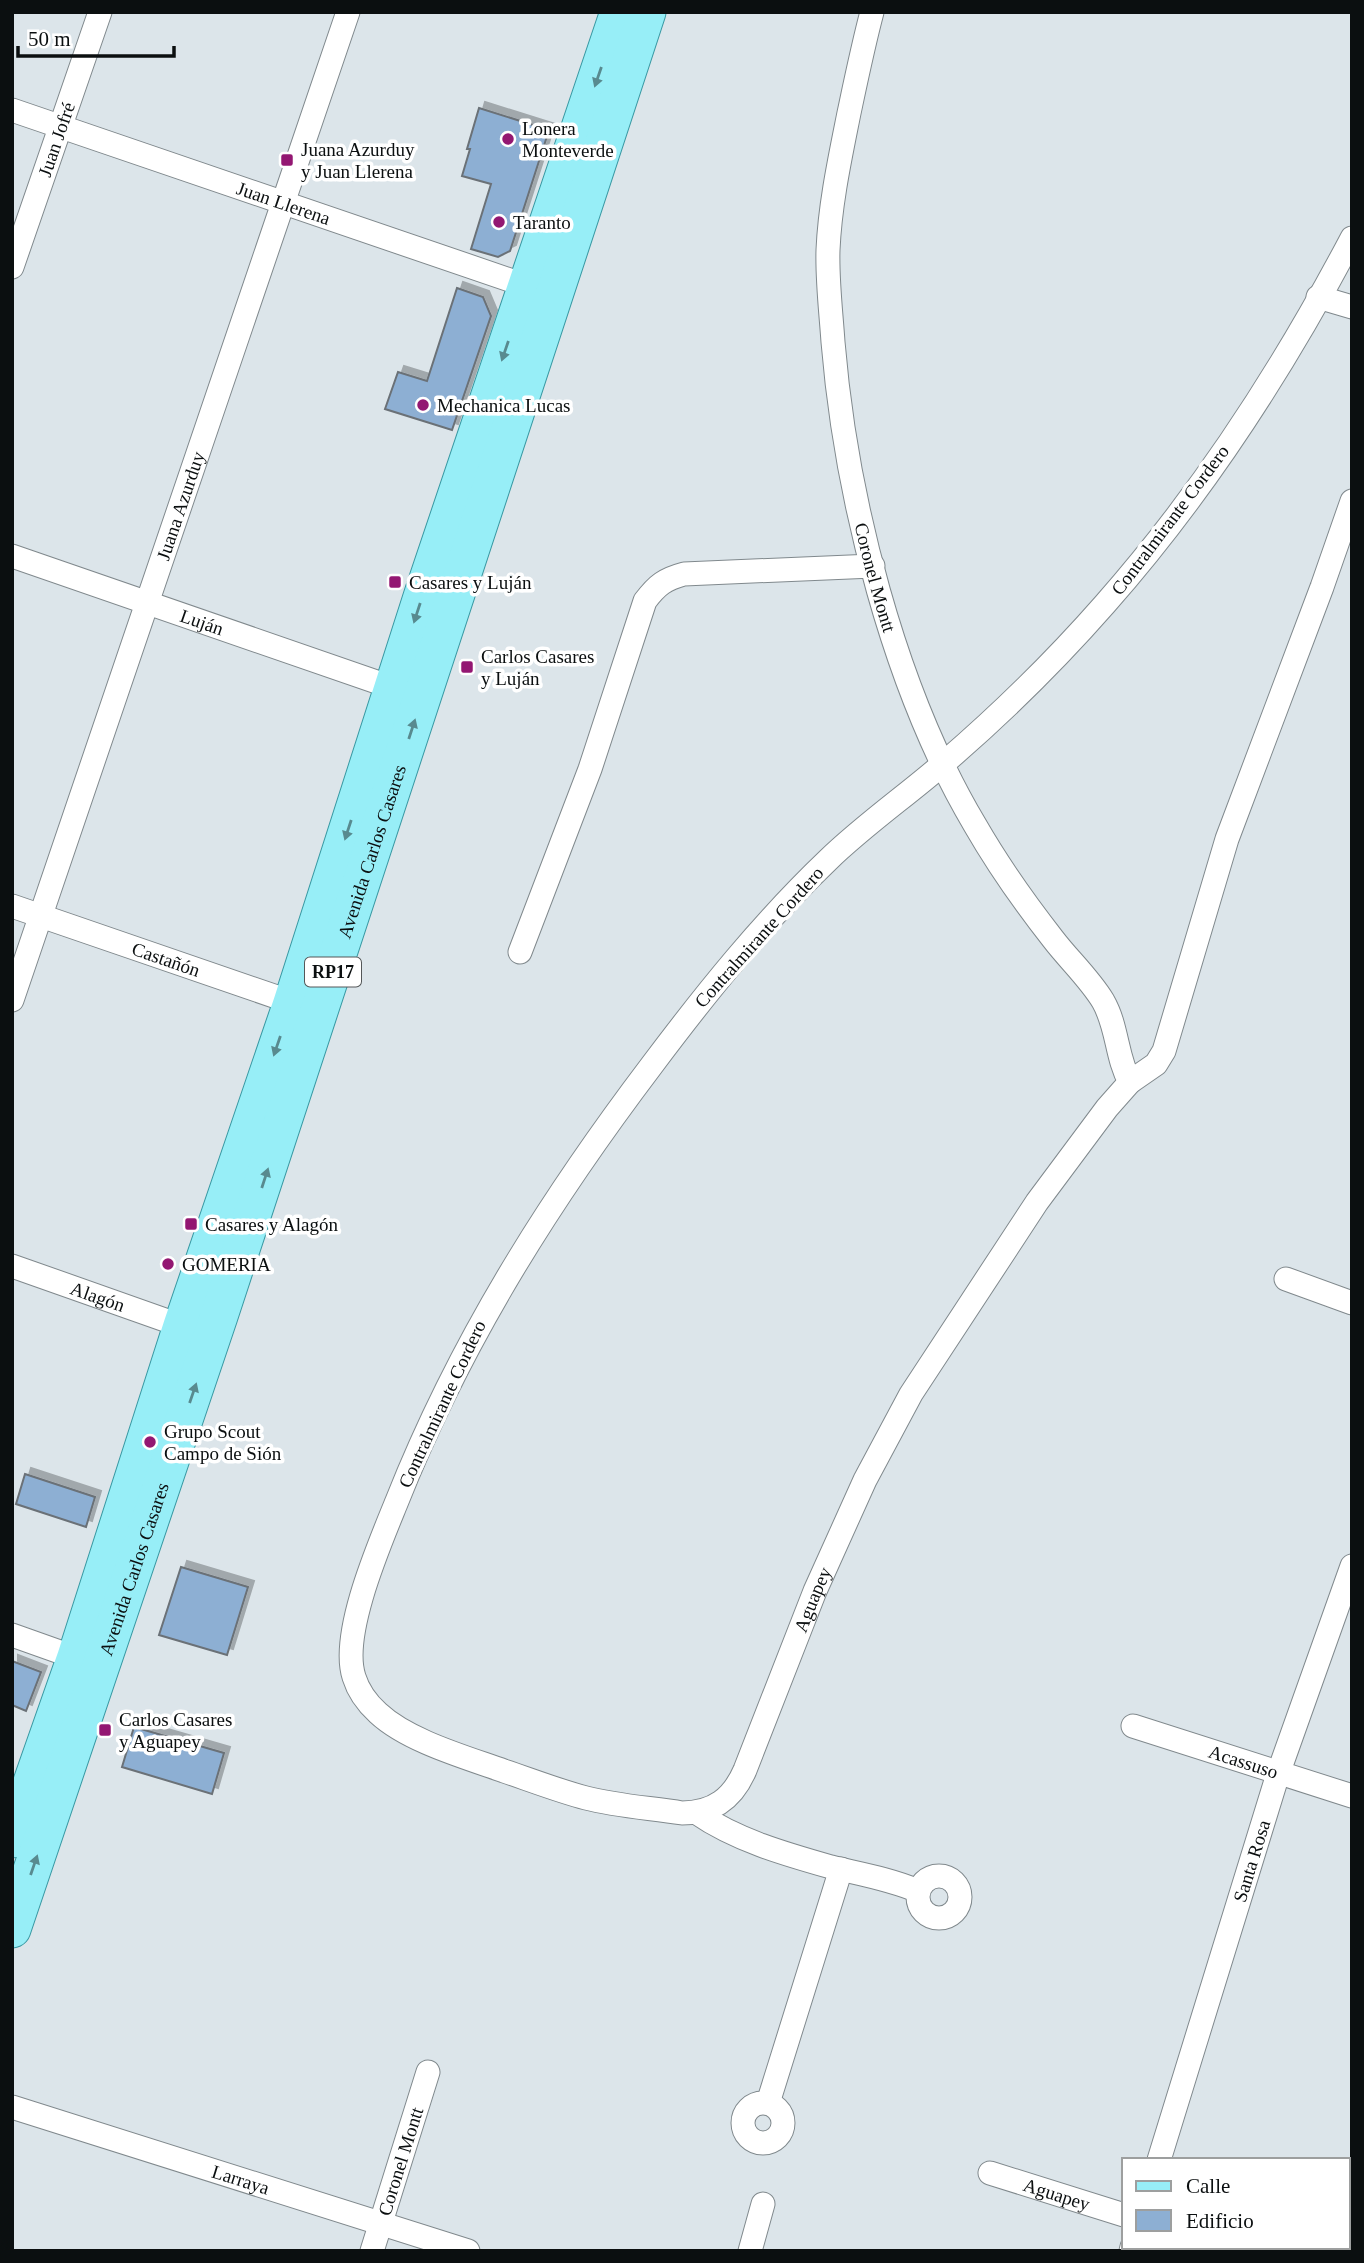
<svg xmlns="http://www.w3.org/2000/svg" width="1364" height="2263" font-family="'Times New Roman',serif">
<style>
.building{fill:#8dafd3;stroke:#6b7177;stroke-width:2;filter:url(#shadow)}
.lines{fill:none;stroke-linecap:round;stroke-linejoin:round}
.street-casing{stroke:#80898d;stroke-width:25}
.primary-casing{stroke:#3898a2;stroke-width:39}
.street{stroke:#fff;stroke-width:23}
.primary{stroke:#97eef7;stroke-width:37}
.oneway{fill:#588a8f}
.poi-dot{fill:#931772;stroke:#fff;stroke-width:2.5}
.labels{text-anchor:middle;dominant-baseline:central;stroke-width:7;stroke-linejoin:round;paint-order:stroke}
.shield{fill:#fff;stroke:#545758;stroke-width:2}
.shield-label{font-size:18px;font-weight:bold;fill:#0b0f10}
.poi-label{font-size:19px;fill:#0b0f10;stroke:#fff;text-anchor:start}
.street-label{font-size:19px;fill:#0b0f10;stroke:#fff}
</style>
<defs>
<filter id="shadow"><feDropShadow dx="6" dy="-6" stdDeviation="0" flood-color="#0004"/></filter>
</defs>
<rect width="100%" height="100%" fill="#dce5ea"/>
<g class="building">
<path d="M 479,108 L 549,130 L 510,251 L 498,257 L 471,249 L 491,184 L 462,176 L 470,149 L 467,149 Z"/>
<path d="M 457,288 L 483,297 L 491,316 L 452,430 L 385,409 L 398,372 L 427,381 Z"/>
<path d="M 25,1474 L 95,1497 L 86,1527 L 16,1504 Z"/>
<path d="M 181,1567 L 248,1587 L 227,1655 L 159,1635 Z"/>
<path d="M 12,1661 L 41,1672 L 26,1711 L 12,1705 Z"/>
<path d="M 134,1727 L 224,1753 L 212,1794 L 122,1767 Z"/>
</g>
<g class="lines">
<defs>
<g id="street">
<path id="s1" d="M 872,12 C 863,46 856,80 849,113 C 840,158 830,204 828,250 C 827,280 831,312 833,342 C 846,498 894,689 975,825 C 998,865 1024,902 1053,939 C 1069,960 1089,978 1103,1001 C 1118,1027 1116,1057 1130,1082"/>
<path id="s2" d="M 12,110 L 539,290"/>
<path id="s3" d="M 1352,238 C 1283,369 1203,493 1105,604 C 1055,661 1001,714 944,763 C 906,796 864,825 828,860 C 763,922 706,993 652,1065 C 549,1201 460,1342 397,1501 C 380,1543 340,1634 354,1677 C 358,1690 367,1703 378,1713 C 408,1741 465,1757 504,1771 C 531,1780 559,1791 586,1798 C 617,1806 651,1808 682,1813 C 714,1813 733,1798 745,1770 L 815,1591 L 865,1480 L 911,1394 L 1037,1202 L 1107,1108 L 1130,1082 L 1156,1064 L 1164,1051 L 1227,839 L 1322,587 L 1352,501"/>
<path id="s4" d="M 12,267 L 100,12"/>
<path d="M 1318,297 L 1352,307"/>
<path id="s5" d="M 12,556 L 394,688"/>
<path id="s6" d="M 12,906 L 303,1006"/>
<path d="M 520,952 L 590,769 L 645,601 C 657,585 665,579 684,574 L 873,566"/>
<path id="s7" d="M 12,1000 L 348,12"/>
<path id="s8" d="M 12,1266 L 182,1326"/>
<path d="M 1286,1279 L 1352,1303"/>
<path d="M 12,1635 L 88,1662"/>
<path id="s9" d="M 1133,1726 L 1352,1796"/>
<path d="M 697,1813 C 736,1840 785,1854 831,1867 C 860,1874 890,1879 918,1891"/>
<circle cx="939" cy="1897" r="21"/>
<circle cx="763" cy="2123" r="20"/>
<path d="M 768,2103 L 841,1869"/>
<path id="s10" d="M 12,2107 L 468,2251"/>
<path id="s11" d="M 1159,2160 L 1278,1774 L 1352,1566"/>
<path id="s12" d="M 990,2173 L 1124,2215"/>
<path d="M 1226,2247 L 1236,2251"/>
<path id="s13" d="M 372,2251 L 428,2072"/>
<path d="M 750,2251 L 763,2204"/>
<path d="M 1131,2251 L 1132,2247"/>
</g>
<g id="primary">
<path d="M 12,1839 L 76,1657 L 182,1326 L 292,1003 L 423,594 L 619,12"/>
<path id="s14" d="M 12,1929 L 219,1316 L 647,12"/>
</g>
</defs>
<use href="#street" class="street-casing"/>
<use href="#primary" class="primary-casing"/>
<use href="#street" class="street"/>
<use href="#primary" class="primary"/>
</g>
<defs><path id="oneway-solid" d="M-6-.8H1V-3.2L6.5 0L1 3.2V.8H-6Z" transform="scale(1.75)"/></defs>
<g class="oneway">
<use href="#oneway-solid" transform="translate(598 77) rotate(109)"/>
<use href="#oneway-solid" transform="translate(505 351) rotate(109)"/>
<use href="#oneway-solid" transform="translate(417 613) rotate(108)"/>
<use href="#oneway-solid" transform="translate(412 729) rotate(-72)"/>
<use href="#oneway-solid" transform="translate(348 830) rotate(108)"/>
<use href="#oneway-solid" transform="translate(277 1046) rotate(109)"/>
<use href="#oneway-solid" transform="translate(265 1178) rotate(-72)"/>
<use href="#oneway-solid" transform="translate(193 1393) rotate(-71)"/>
<use href="#oneway-solid" transform="translate(34 1865) rotate(-71)"/>
</g>
<g class="poi-dot">
<circle cx="508" cy="139" r="7"/>
<rect x="280" y="153" width="14" height="14" rx="3.5"/>
<circle cx="499" cy="222" r="7"/>
<circle cx="423" cy="405" r="7"/>
<rect x="388" y="575" width="14" height="14" rx="3.5"/>
<rect x="460" y="660" width="14" height="14" rx="3.5"/>
<rect x="184" y="1217" width="14" height="14" rx="3.5"/>
<circle cx="168" cy="1264" r="7"/>
<circle cx="150" cy="1442" r="7"/>
<rect x="98" y="1723" width="14" height="14" rx="3.5"/>
</g>
<g class="labels">
<rect class="shield" x="305" y="957.5" width="56" height="29" rx="5"/>
<g class="shield-label">
<text x="333" y="972">RP17</text>
</g>
<g class="poi-label">
<text x="522" y="128">Lonera<tspan x="522" dy="22">Monteverde</tspan></text>
<text x="301" y="149">Juana Azurduy<tspan x="301" dy="22">y Juan Llerena</tspan></text>
<text x="513" y="222">Taranto</text>
<text x="437" y="405">Mechanica Lucas</text>
<text x="409" y="582">Casares y Luján</text>
<text x="481" y="656">Carlos Casares<tspan x="481" dy="22">y Luján</tspan></text>
<text x="205" y="1224">Casares y Alagón</text>
<text x="182" y="1264">GOMERIA</text>
<text x="164" y="1431">Grupo Scout<tspan x="164" dy="22">Campo de Sión</tspan></text>
<text x="119" y="1719">Carlos Casares<tspan x="119" dy="22">y Aguapey</tspan></text>
</g>
<g class="street-label">
<text stroke="none"><textPath href="#s4" startOffset="135">Juan Jofré</textPath></text>
<text stroke="none"><textPath href="#s2" startOffset="287">Juan Llerena</textPath></text>
<text stroke="none"><textPath href="#s7" startOffset="522">Juana Azurduy</textPath></text>
<text transform="translate(1170 520) rotate(-53)">Contralmirante Cordero</text>
<text stroke="none"><textPath href="#s1" startOffset="574">Coronel Montt</textPath></text>
<text stroke="none"><textPath href="#s5" startOffset="201">Luján</textPath></text>
<text stroke="none"><textPath href="#s14" startOffset="1136">Avenida Carlos Casares</textPath></text>
<text transform="translate(759 937) rotate(-48)">Contralmirante Cordero</text>
<text stroke="none"><textPath href="#s6" startOffset="163">Castañón</textPath></text>
<text stroke="none"><textPath href="#s8" startOffset="91">Alagón</textPath></text>
<text transform="translate(442 1404) rotate(-65)">Contralmirante Cordero</text>
<text stroke="none"><textPath href="#s14" startOffset="380">Avenida Carlos Casares</textPath></text>
<text stroke="none"><textPath href="#s3" startOffset="2413">Aguapey</textPath></text>
<text stroke="none"><textPath href="#s9" startOffset="116">Acassuso</textPath></text>
<text stroke="none"><textPath href="#s11" startOffset="313">Santa Rosa</textPath></text>
<text stroke="none"><textPath href="#s13" startOffset="94">Coronel Montt</textPath></text>
<text stroke="none"><textPath href="#s10" startOffset="240">Larraya</textPath></text>
<text stroke="none"><textPath href="#s12" startOffset="70">Aguapey</textPath></text>
</g>
</g>
<rect width="1364" height="2263" fill="none" stroke="#0b0f10" stroke-width="28"/>
<rect x="1122" y="2158" width="228" height="91" fill="#ffffff" stroke="#9d9f9f" stroke-width="2"/>
<rect x="1136" y="2181" width="35" height="10" fill="#97eef7" stroke="#9d9f9f" stroke-width="2"/>
<text x="1186" y="2193" font-size="21" fill="#0b0f10">Calle</text>
<rect x="1136" y="2210" width="35" height="21" fill="#8dafd3" stroke="#9d9f9f" stroke-width="2"/>
<text x="1186" y="2228" font-size="21" fill="#0b0f10">Edificio</text>
<path d="M18 46v10h156v-10" fill="none" stroke="#0b0f10" stroke-width="3.5"/>
<text x="28" y="46" font-size="21" fill="#0b0f10" stroke="#ffffff" stroke-width="5" paint-order="stroke">50 m</text>
</svg>
